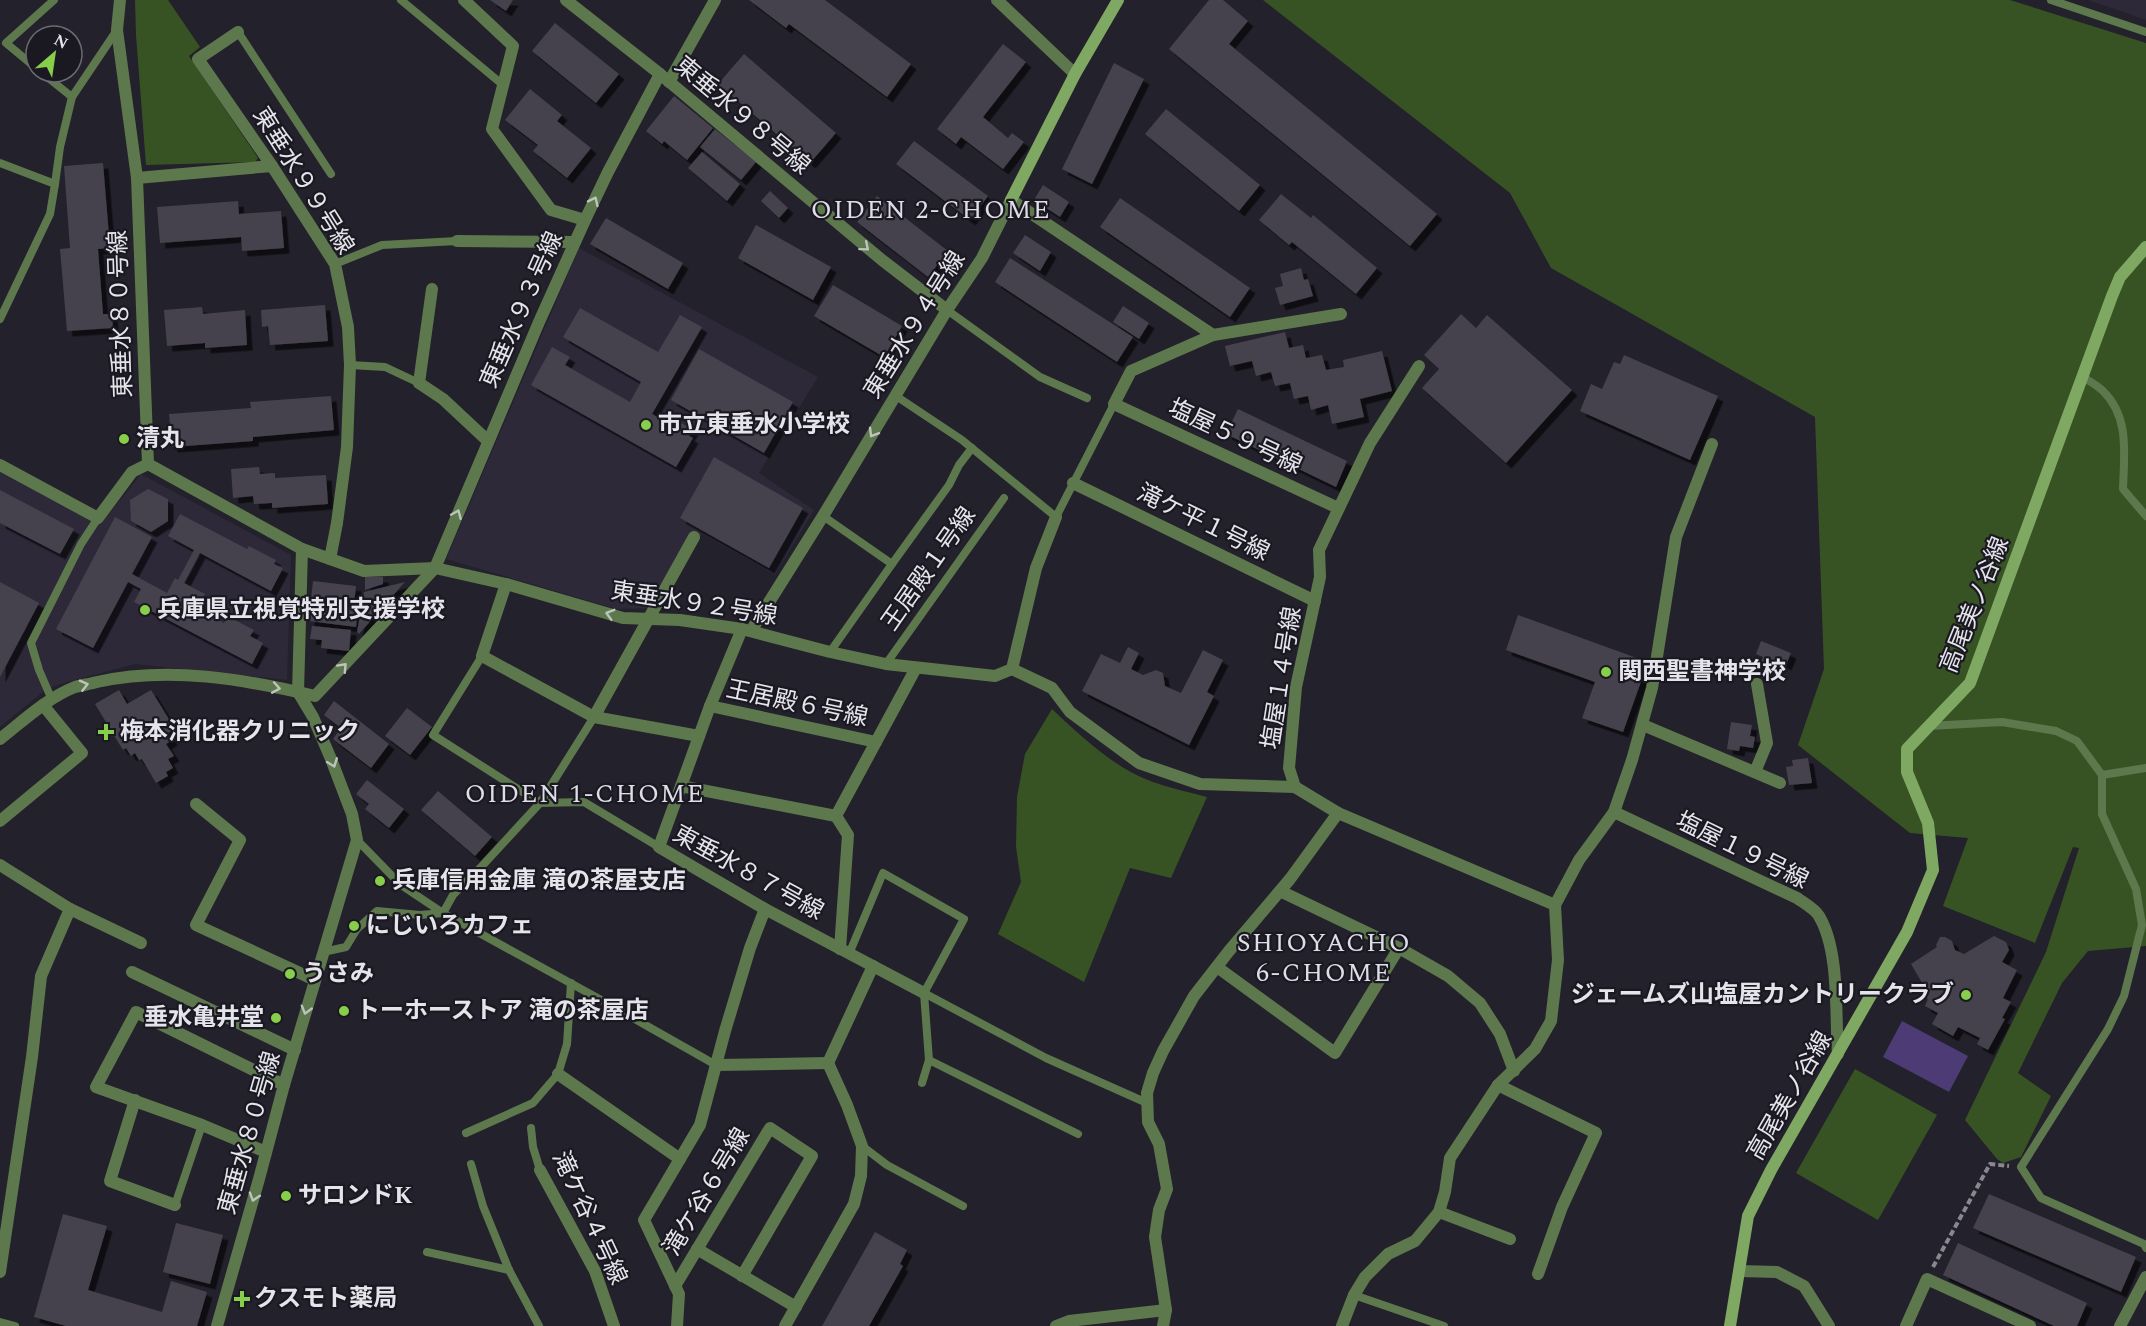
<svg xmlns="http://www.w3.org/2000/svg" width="2146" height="1326" font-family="Spectral,'Noto Sans JP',serif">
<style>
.built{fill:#2d2939}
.green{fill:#385323}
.water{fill:#4d3b76}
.building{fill:#45424d;filter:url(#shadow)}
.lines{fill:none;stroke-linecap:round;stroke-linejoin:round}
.path{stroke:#89878f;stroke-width:4;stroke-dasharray:6 3;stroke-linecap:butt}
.lane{stroke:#5e784d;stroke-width:8}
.street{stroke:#5e784d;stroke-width:12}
.secondary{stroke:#7fa962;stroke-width:12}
.oneway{stroke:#bdc4bc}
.poi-dot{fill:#87cf4a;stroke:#1a1821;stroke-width:2}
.labels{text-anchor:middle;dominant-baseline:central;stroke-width:4.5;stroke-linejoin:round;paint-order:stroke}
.street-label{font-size:24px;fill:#e6e4eb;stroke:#1a1821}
.poi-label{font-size:24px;font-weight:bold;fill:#e6e4eb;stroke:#1a1821;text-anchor:start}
.neighbourhood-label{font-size:26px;letter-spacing:1.5px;fill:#e0ddea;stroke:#1a1821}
</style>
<defs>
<filter id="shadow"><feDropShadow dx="5.5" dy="5.5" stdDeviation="0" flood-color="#0009"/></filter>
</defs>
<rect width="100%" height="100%" fill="#23212b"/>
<g class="built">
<path d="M 2088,0 L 2146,0 L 2146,20 Z"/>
<path d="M 579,248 L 818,377 L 759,473 L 814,510 L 775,575 L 702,534 L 659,608 L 617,609 L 446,559 Z"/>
<path d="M 0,471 L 101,524 L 141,474 L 291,555 L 287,680 L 135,664 L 60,684 L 44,691 L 0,727 Z"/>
</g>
<g class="green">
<path d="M 135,0 L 168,0 L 200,47 L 189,56 L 258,158 L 255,162 L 146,165 L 136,35 Z"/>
<path d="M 1263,0 L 2010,0 L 2146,43 L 2146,946 L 2088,951 L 2062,983 L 2018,1073 L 2051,1096 L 2021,1157 L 2003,1163 L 1997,1159 L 1965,1120 L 2046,952 L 2079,848 L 2073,847 L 2035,943 L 1943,906 L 1968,838 L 1910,833 L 1798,745 L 1824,669 L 1815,417 L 1551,268 L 1510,193 Z"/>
<path d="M 1052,709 C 1082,737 1114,768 1153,782 C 1170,788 1189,792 1207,797 L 1171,878 L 1130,868 L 1084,982 L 998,934 L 1021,882 L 1016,847 L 1017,797 L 1025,754 Z"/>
<path d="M 1855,1069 L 1937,1115 L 1878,1220 L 1796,1173 Z"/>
</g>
<path class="water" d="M 1902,1021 L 1968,1056 L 1949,1092 L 1883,1057 Z"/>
<g class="building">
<path d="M 490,0 L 513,0 L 506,11 Z"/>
<path d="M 749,0 L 825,0 L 911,64 L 887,97 L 789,24 L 786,28 Z"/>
<path d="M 1209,0 L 1223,0 L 1248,21 L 1229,44 L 1437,214 L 1410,246 L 1169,49 Z"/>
<path d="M 555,23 L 619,74 L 596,103 L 532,51 Z"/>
<path d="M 1003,44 L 1026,62 L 983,117 L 1008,138 L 1012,133 L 1024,142 L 1003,169 L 961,137 L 956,144 L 937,129 Z"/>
<path d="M 744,54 L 836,133 L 810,163 L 718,84 Z"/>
<path d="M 1114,63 L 1144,79 L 1092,184 L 1062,169 Z"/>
<path d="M 530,89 L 562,115 L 557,121 L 591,148 L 567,178 L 533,151 L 538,145 L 505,120 Z"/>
<path d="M 674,96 L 713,128 L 687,160 L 664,141 L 662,144 L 646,131 Z"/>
<path d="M 1166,109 L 1260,185 L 1239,211 L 1145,134 Z"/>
<path d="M 715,129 L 756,162 L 741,180 L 700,147 Z"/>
<path d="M 914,141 L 988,196 L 970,220 L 896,164 Z"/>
<path d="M 702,152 L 740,184 L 727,201 L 688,168 Z"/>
<path d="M 103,163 L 110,248 L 98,249 L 103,314 L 112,314 L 113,328 L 67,331 L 60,249 L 70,248 L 64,166 Z"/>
<path d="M 1043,185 L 1069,202 L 1060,217 L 1034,200 Z"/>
<path d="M 770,191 L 788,208 L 779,218 L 761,201 Z"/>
<path d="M 1281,194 L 1311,218 L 1313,215 L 1377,268 L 1356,294 L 1292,242 L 1289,245 L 1259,220 Z"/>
<path d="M 877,196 L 948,251 L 928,277 L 857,222 Z"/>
<path d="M 1120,198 L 1250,288 L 1230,317 L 1100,227 Z"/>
<path d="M 238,201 L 239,214 L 281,211 L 284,248 L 242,251 L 241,237 L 160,243 L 157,207 Z"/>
<path d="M 606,218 L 683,263 L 668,289 L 590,244 Z"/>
<path d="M 756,225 L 831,267 L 813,300 L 738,258 Z"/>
<path d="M 1025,235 L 1051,252 L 1040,271 L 1013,253 Z"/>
<path d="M 1010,258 L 1133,337 L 1117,362 L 995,282 Z"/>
<path d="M 1301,268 L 1304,280 L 1308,279 L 1313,296 L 1280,305 L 1275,288 L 1283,286 L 1280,274 Z"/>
<path d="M 833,285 L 902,326 L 884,357 L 814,316 Z"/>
<path d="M 325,305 L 328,341 L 270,345 L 268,326 L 262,327 L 261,310 Z"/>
<path d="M 1123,306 L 1149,323 L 1139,339 L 1113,322 Z"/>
<path d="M 202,307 L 203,314 L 245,310 L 247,345 L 205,348 L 205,343 L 167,346 L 164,310 Z"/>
<path d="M 580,308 L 658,352 L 680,315 L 702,327 L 652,414 L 673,426 L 676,420 L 693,430 L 689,436 L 693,438 L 676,467 L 531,385 L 552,347 L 570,357 L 565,365 L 630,402 L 641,382 L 563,337 Z"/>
<path d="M 1461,314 L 1476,328 L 1487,315 L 1572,390 L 1506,463 L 1422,388 L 1439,369 L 1424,355 Z"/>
<path d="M 1285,332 L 1289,348 L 1303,345 L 1306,358 L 1322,355 L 1326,370 L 1344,367 L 1343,360 L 1382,351 L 1392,391 L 1360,399 L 1364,417 L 1332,424 L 1328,405 L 1311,410 L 1308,396 L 1294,399 L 1290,383 L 1275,386 L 1271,372 L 1256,376 L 1252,361 L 1230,366 L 1225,346 Z"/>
<path d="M 699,349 L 793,402 L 764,453 L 671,400 Z"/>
<path d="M 1624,355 L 1718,396 L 1690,460 L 1580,411 L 1591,384 L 1602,389 L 1614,362 L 1620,364 Z"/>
<path d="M 331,396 L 334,430 L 253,437 L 253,441 L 172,447 L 169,414 L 251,408 L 250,402 Z"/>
<path d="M 1238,409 L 1347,461 L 1336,487 L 1226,434 Z"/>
<path d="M 714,457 L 803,508 L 769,568 L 680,518 Z"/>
<path d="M 259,467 L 260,474 L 275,473 L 275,478 L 326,475 L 328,504 L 272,508 L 272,503 L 254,504 L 253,496 L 233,498 L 231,469 Z"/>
<path d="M 148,489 L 168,499 L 168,521 L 151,532 L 131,521 L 130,500 Z"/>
<path d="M 0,490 L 74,529 L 60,554 L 0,523 Z"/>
<path d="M 180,514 L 247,549 L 249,546 L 276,560 L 274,564 L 283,568 L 271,591 L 200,553 L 184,583 L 205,594 L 197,609 L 224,623 L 227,616 L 254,630 L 250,636 L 263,643 L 252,664 L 134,602 L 141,589 L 128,582 L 93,648 L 56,629 L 115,517 L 152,537 L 132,574 L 167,593 L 175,578 L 178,580 L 194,550 L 168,536 Z"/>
<path d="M 365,577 L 383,577 L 383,584 L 365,590 Z"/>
<path d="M 313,581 L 356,586 L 354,605 L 311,600 Z"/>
<path d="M 0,582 L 39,603 L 0,677 Z"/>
<path d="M 405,582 L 359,634 L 357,632 L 364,592 Z"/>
<path d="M 311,602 L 358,607 L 356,627 L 309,621 Z"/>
<path d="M 1518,615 L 1648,662 L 1623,732 L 1582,718 L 1595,682 L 1506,650 Z"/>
<path d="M 312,626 L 351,630 L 349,651 L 321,648 L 322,640 L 310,639 Z"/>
<path d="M 1761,641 L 1791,653 L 1786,665 L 1776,661 L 1774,667 L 1761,662 L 1763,657 L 1756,654 Z"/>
<path d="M 1128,647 L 1139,653 L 1131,669 L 1143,675 L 1156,670 L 1163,673 L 1165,686 L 1181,693 L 1203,650 L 1223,660 L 1207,692 L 1214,696 L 1189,745 L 1082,691 L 1101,654 L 1120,663 Z"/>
<path d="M 119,690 L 127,704 L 151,690 L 175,729 L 168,733 L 172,740 L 166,744 L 174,756 L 168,759 L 173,768 L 166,772 L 168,776 L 156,783 L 142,759 L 139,760 L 135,753 L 131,756 L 126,748 L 123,750 L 95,704 Z"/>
<path d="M 334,701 L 389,744 L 371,768 L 333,739 L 341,728 L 324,715 Z"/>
<path d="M 407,708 L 432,727 L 410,755 L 385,736 Z"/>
<path d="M 1731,722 L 1752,725 L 1750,736 L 1755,737 L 1753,748 L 1740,746 L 1739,751 L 1727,749 Z"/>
<path d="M 1808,758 L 1812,783 L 1789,785 L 1786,767 L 1793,766 L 1792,760 Z"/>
<path d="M 367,780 L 404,809 L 389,828 L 365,809 L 369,804 L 356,794 Z"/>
<path d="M 438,791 L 492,837 L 475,856 L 421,810 Z"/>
<path d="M 1994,936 L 2006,942 L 2009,950 L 2002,962 L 2017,970 L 2003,998 L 2011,1002 L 2002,1018 L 2005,1019 L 1988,1050 L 1977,1044 L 1980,1038 L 1958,1027 L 1953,1036 L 1932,1024 L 1938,1013 L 1925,1006 L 1928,999 L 1926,998 L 1928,993 L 1911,964 L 1937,947 L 1936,945 L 1940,937 L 1945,937 L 1952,941 L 1955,950 L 1964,954 Z"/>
<path d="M 1989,1194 L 2136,1257 L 2121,1292 L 1973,1228 Z"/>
<path d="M 63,1214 L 107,1226 L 88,1290 L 162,1312 L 171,1281 L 207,1292 L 197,1326 L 66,1326 L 34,1317 Z"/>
<path d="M 176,1223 L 223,1235 L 210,1284 L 163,1272 Z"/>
<path d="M 875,1232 L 907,1250 L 900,1264 L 903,1266 L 869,1326 L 822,1326 Z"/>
<path d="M 1958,1243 L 2087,1303 L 2077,1326 L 2054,1326 L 1943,1275 Z"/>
</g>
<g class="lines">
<path class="path" d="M 1933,1267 L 1990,1164 L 2009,1166"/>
<g class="lane">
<path d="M 401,0 L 503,85"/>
<path d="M 2051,0 L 2146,32"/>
<path d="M 238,32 L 331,174"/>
<path d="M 36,68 L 6,43 L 54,0"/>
<path d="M 41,72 L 72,97"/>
<path d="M 0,163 L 55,184 L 60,147 L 72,97 L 117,30"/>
<path d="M 335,264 L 382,245 L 457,241"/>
<path d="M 947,310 L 1040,377 L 1087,398"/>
<path d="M 0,319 L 50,214 L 55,184"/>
<path d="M 350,365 L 385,367 L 419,383"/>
<path d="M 2083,377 C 2089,381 2097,385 2103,391 C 2130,417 2124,455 2123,489 L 2146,516"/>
<path d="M 896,396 L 962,440 L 1056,517 L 1114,404"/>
<path d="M 823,516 L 892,564 L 830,652"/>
<path d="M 892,564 L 949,485 L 959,465 L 972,448"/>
<path d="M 482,656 L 433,735 L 540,803 L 594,717"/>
<path d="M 886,664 L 1004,498"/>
<path d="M 52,700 L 39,670 L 31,643 L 81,544 L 98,518"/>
<path d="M 1928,726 L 2002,722 L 2056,731 L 2077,741 L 2102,775 L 2102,814 L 2136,889 L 2142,925 L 2124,996 L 2108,1029 L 2021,1167 L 2041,1198 L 2144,1244 L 2146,1248"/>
<path d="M 2102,775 L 2146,768"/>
<path d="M 357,840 L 401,885 L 443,913 L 603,1001 L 716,1065"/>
<path d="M 323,952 L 346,947 L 357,929 L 377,911 L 420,915 L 443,913 L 453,895 L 482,866 L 540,803 L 584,802 L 659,847"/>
<path d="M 849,954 L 883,873 L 964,919 L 924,993"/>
<path d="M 924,993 L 1046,1058 L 1147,1103"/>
<path d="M 924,993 L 929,1060 L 1078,1134"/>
<path d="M 922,1083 L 929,1060"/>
<path d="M 531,1128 L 533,1147 L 540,1170"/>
<path d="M 466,1133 L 533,1103 L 558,1074 L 567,1044 L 571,983"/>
<path d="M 862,1146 L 887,1165 L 963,1206"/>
<path d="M 471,1164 L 483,1206 L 509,1270 L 539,1326"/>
<path d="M 175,1205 L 202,1125"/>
<path d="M 427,1252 L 509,1270"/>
<path d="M 1354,1295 L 1444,1326"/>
<path d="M 0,1322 L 15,1326"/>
</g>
<g class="street">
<path d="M 120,0 L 117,30 L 137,178 L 148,464 L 302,549 L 298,692 L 313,717 L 331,759 L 352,814 L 357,840 L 284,1085 L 259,1179 L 217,1326"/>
<path d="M 464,0 L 513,46 L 492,129 L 551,210 L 585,220"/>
<path d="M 566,0 L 660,74 L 882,260 L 947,310"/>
<path d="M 997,0 L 1075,74"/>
<path d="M 238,32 L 198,59 L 272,166 L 335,264 L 348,327 L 350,365 L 347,447 L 337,523 L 330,559"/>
<path d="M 669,82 L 715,0"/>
<path d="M 137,178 L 272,166"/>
<path d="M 457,241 L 575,242"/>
<path d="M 432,289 L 419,383 L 443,399 L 488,441"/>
<path d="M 0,465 L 98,518 L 132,472 L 148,464"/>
<path d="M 1073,483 L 1315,601"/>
<path d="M 1338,508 L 1114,404 L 1131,371 L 1213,335 L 1341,314"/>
<path d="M 302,549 L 364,571 L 435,568 L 506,584 L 623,618 L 680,620 L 742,629 L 830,652 L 886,664 L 995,676 L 1012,669"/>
<path d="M 506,584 L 482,656 L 594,717 L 699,736"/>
<path d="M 742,629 L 710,706 L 659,847 L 765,909 L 924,993"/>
<path d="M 751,631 L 823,516 L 947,310 L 982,258 L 1011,200 L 1213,335"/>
<path d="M 1012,669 L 1052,688 L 1070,712 L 1139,763 L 1200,784 L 1295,787"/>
<path d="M 1012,669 L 1036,568 L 1056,517"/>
<path d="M 710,706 L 876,742"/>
<path d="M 594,717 L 694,537"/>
<path d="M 1643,725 L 1780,783"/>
<path d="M 0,739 C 23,721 47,698 75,687 C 82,685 90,684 97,682 C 169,666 244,679 315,696 L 435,568 L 539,322 L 585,220 L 608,172 L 660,74"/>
<path d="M 1755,772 L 1767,743 L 1757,684"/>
<path d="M 681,786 L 836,816"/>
<path d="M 196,804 L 240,840 L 196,925 L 315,980"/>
<path d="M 1614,812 L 1797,898 C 1804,903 1815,909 1819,916 C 1840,951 1835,1014 1838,1054"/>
<path d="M 1338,813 L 1555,905"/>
<path d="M 0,821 L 82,753 L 43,705"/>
<path d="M 0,865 L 70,909 L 41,976 L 32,1057 L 0,1272"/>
<path d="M 1280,891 L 1399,948 L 1448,976 L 1480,1003 L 1500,1034 L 1514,1071"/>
<path d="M 1555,905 L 1579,860 L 1614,812 L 1632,760 L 1652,688 L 1676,537 L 1712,444"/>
<path d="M 70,909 L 141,943"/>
<path d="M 840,949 L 848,835 L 836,816 L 916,668"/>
<path d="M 1217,967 L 1335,1053 L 1399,948"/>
<path d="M 132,972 L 295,1050"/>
<path d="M 828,1063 L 873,966"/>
<path d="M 716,1065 L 828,1063"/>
<path d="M 558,1074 L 680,1159"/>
<path d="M 1498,1085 L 1596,1133 L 1562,1207 L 1538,1274"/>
<path d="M 135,1100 L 110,1181 L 175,1205"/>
<path d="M 266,1152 L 202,1125 L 96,1087 L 136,1012 L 284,1085"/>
<path d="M 540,1170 L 595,1271 L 614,1326"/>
<path d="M 1439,1212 L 1510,1239"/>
<path d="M 697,1249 L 796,1307"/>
<path d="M 1740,1271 L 1777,1272 L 1804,1286 L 1829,1326"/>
<path d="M 675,1286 L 770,1128 L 812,1156 L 742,1276"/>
<path d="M 677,1326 L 679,1294 L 644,1220 L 700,1125 L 725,1031 L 750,948 L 765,909"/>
<path d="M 785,1326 L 854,1204 L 861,1176 L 862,1146 L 847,1105 L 828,1063"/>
<path d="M 1056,1326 L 1069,1321 L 1166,1310"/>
<path d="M 1163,1326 L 1166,1310 L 1155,1237 L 1159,1210 L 1167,1189 L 1159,1144 L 1148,1122 L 1147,1093 L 1153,1073 L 1163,1051 L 1194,996 L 1229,951 L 1290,879 L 1338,813 L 1295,787 L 1289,768 L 1296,687 L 1320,577 L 1319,550 L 1370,443 L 1419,366"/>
<path d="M 1342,1326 L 1354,1295 L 1365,1277 L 1388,1254 L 1415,1241 L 1439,1212 L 1445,1192 L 1450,1158 L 1498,1085 L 1535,1049 L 1551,1021 L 1558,960 L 1555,905"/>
<path d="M 1906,1326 L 1927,1279 L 2030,1326"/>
<path d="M 2120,1326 L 2146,1277"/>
</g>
<g class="secondary">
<path d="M 1011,200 L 1075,74 L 1118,0"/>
<path d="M 1730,1326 L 1748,1216 L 1771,1170 L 1907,932 L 1933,870 L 1928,823 L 1907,772 L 1907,749 L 1970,683 L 2112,296 L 2120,277 L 2146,247"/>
</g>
</g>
<defs><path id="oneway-chevron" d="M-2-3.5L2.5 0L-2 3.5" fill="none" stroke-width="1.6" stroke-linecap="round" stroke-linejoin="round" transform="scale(1.5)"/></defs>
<g class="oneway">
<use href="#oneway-chevron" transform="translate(594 201) rotate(-64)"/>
<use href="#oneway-chevron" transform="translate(865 247) rotate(40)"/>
<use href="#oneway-chevron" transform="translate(873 433) rotate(121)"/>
<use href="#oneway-chevron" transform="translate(457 514) rotate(-67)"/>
<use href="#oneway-chevron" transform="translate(610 614) rotate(-164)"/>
<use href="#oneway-chevron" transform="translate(343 667) rotate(-47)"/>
<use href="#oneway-chevron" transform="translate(84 685) rotate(-14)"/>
<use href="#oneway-chevron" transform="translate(276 688) rotate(10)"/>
<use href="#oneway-chevron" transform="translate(333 763) rotate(69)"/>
<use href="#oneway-chevron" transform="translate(306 1010) rotate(106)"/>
<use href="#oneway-chevron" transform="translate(254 1197) rotate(107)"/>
</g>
<g class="poi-dot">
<circle cx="646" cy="425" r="6"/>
<circle cx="124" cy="439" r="6"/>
<circle cx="145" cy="610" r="6"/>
<circle cx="1606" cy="672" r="6"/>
<path d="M103 723h6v6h6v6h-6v6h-6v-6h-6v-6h6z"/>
<circle cx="380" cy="881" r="6"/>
<circle cx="354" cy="926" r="6"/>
<circle cx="290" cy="974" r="6"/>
<circle cx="1966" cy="995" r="6"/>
<circle cx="344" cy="1011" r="6"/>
<circle cx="276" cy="1018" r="6"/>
<circle cx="286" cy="1196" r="6"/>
<path d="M239 1290h6v6h6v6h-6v6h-6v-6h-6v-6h6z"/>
</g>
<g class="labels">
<g class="street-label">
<text transform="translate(742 116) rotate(40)">東垂水９８号線</text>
<text transform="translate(303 181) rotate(58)">東垂水９９号線</text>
<text transform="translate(522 310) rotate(-66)">東垂水９３号線</text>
<text transform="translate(121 314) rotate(-92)">東垂水８０号線</text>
<text transform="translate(915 325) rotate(-58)">東垂水９４号線</text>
<text transform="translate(1235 437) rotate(25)">塩屋５９号線</text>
<text transform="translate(1203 523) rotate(26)">滝ケ平１号線</text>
<text transform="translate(929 569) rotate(-55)">王居殿１号線</text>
<text transform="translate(694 604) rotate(9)">東垂水９２号線</text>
<text transform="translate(1975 605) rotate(-68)">高尾美ノ谷線</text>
<text transform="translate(1282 678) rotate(-81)">塩屋１４号線</text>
<text transform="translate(797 704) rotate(12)">王居殿６号線</text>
<text transform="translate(1742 851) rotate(26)">塩屋１９号線</text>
<text transform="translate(748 873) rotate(29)">東垂水８７号線</text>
<text transform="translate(1790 1096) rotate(-60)">高尾美ノ谷線</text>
<text transform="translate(250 1133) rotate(-74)">東垂水８０号線</text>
<text transform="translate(707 1192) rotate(-59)">滝ケ谷６号線</text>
<text transform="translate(589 1218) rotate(65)">滝ケ谷４号線</text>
</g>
<g class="poi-label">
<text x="658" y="425">市立東垂水小学校</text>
<text x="136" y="439">清丸</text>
<text x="157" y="610">兵庫県立視覚特別支援学校</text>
<text x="1618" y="672">関西聖書神学校</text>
<text x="120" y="732">梅本消化器クリニック</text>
<text x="392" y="881">兵庫信用金庫 滝の茶屋支店</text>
<text x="366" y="926">にじいろカフェ</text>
<text x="302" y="974">うさみ</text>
<text x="1954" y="995" text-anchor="end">ジェームズ山塩屋カントリークラブ</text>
<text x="356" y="1011">トーホーストア 滝の茶屋店</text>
<text x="264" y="1018" text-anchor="end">垂水亀井堂</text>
<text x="298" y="1196">サロンドK</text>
<text x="254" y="1299">クスモト薬局</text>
</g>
<g class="neighbourhood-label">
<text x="931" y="210">OIDEN 2-CHOME</text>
<text x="585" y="794">OIDEN 1-CHOME</text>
<text x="1324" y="943">SHIOYACHO<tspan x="1324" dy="30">6-CHOME</tspan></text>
</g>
</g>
<g transform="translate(54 54) rotate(29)"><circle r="28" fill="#1a1821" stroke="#6c6a72" stroke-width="1.5"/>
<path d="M0-4.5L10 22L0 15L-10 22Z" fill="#87cf4a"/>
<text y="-9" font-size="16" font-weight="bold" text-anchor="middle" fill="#e6e4eb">N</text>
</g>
</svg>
